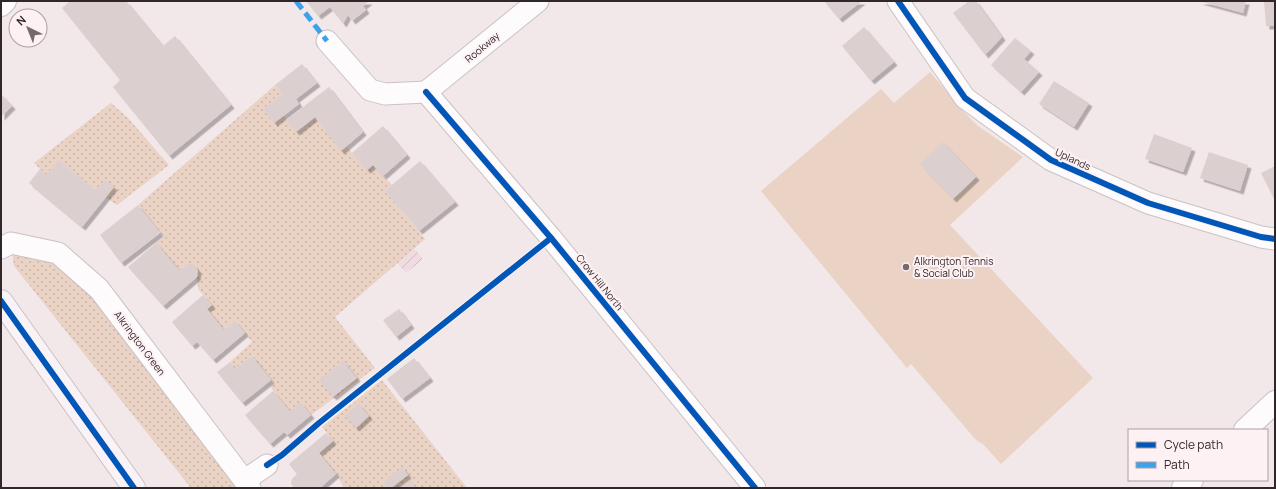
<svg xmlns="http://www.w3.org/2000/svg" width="1276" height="489" font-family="Manrope,sans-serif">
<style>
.industrial{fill:url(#industrial-furrows)}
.grass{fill:url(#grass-dots)}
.pitch{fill:#ead2c5}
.building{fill:#dccfcf;filter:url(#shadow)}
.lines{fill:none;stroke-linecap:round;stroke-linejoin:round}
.street-casing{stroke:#cac2c3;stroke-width:23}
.secondary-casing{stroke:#cac2c3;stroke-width:24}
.primary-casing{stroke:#c9c3c4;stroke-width:24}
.street{stroke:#fdfbfc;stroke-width:21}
.secondary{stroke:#fdfbfc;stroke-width:22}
.primary{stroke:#f9f2f6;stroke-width:22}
.quiet{stroke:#3ea2eb;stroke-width:5;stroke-dasharray:10 5;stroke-linecap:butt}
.cycleway-casing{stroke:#fef1f4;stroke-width:8}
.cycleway{stroke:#0057b8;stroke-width:6}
.poi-dot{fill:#736a6c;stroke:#fef1f4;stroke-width:1.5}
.labels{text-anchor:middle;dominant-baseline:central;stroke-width:4;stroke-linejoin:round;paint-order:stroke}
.street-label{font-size:10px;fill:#2f2729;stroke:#fef1f4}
.poi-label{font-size:10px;fill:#2f2729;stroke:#fef1f4;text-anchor:start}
</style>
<defs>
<pattern id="industrial-furrows" width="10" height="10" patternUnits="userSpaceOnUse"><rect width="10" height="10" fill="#f0dbe0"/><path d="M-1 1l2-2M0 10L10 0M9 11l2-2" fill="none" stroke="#cebcc0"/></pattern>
<pattern id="grass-dots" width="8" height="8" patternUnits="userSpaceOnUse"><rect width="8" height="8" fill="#ead2c5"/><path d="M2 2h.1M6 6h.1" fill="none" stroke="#c9b4a9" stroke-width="1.8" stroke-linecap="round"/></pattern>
<filter id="shadow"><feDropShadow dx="3.5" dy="3.5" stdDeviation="0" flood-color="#0004"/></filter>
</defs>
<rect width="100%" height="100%" fill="#f2e7e9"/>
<path class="industrial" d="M 405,237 L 423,259 L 406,273 L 397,263 L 392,268 Z"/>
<g class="grass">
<path d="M 275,85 L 282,94 L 263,109 L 274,123 L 283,115 L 296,132 L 315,117 L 341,150 L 346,146 L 367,170 L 373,165 L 392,185 L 385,191 L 425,239 L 335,317 L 375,368 L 311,415 L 300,402 L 290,411 L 273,391 L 271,386 L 274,383 L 252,356 L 235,369 L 230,362 L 252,342 L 235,321 L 224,330 L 207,309 L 212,305 L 199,290 L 193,264 L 188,264 L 180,271 L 156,243 L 164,237 L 138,205 Z"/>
<path d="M 111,103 L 128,118 L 169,165 L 117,205 L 95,190 L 59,160 L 46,175 L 34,163 Z"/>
<path d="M 11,243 L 58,253 L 249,488 L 191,488 L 14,266 Z"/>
<path d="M 382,380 L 467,488 L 344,488 L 336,474 L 319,453 L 333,441 L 322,427 Z"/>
</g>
<path class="pitch" d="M 930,72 L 963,111 L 978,126 L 1023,157 L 950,225 L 1093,378 L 1001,464 L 983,444 L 976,440 L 911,364 L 907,368 L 761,191 L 881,89 L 894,103 Z"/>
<g class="building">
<path d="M 70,1 L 126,1 L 163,46 L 175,36 L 231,105 L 169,156 L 113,87 L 120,80 L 62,8 Z"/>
<path d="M 306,1 L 369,1 L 363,6 L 366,10 L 352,21 L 348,15 L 343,24 L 330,7 L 318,16 Z"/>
<path d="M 824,1 L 862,1 L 839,19 Z"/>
<path d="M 969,1 L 976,1 L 1002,37 L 985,55 L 953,13 Z"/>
<path d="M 1199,1 L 1246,1 L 1243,13 Z"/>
<path d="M 1264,1 L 1275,1 L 1275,26 L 1266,26 Z"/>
<path d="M 864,27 L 894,62 L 871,81 L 842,46 Z"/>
<path d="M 1015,38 L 1031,51 L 1024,59 L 1039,72 L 1021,92 L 991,65 Z"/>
<path d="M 302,64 L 317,83 L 296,99 L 299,104 L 274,123 L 263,109 L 282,94 L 275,85 Z"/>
<path d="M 1054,81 L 1089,103 L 1074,127 L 1039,104 Z"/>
<path d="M 329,87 L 363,132 L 341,151 L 315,117 L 296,132 L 286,120 Z"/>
<path d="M 1,94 L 12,106 L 1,117 Z"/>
<path d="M 383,126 L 407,155 L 383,176 L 373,165 L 367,170 L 352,153 Z"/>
<path d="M 1154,134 L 1192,148 L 1183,172 L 1145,159 Z"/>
<path d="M 943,142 L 976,177 L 953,199 L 920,164 Z"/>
<path d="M 1209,152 L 1248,165 L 1240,191 L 1200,178 Z"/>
<path d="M 59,160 L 95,190 L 105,180 L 114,187 L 82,227 L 29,183 L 40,169 L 46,175 Z"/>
<path d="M 420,161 L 455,202 L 419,231 L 385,191 Z"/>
<path d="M 1275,166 L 1275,201 L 1261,173 Z"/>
<path d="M 138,205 L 160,233 L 121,263 L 100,235 Z"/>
<path d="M 156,243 L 180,271 L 188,264 L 193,264 L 198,270 L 197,277 L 163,306 L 128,267 Z"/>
<path d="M 203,295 L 212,305 L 207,309 L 224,330 L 235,321 L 245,333 L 213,360 L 197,342 L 192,346 L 172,322 Z"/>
<path d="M 399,309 L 411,325 L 396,337 L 383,320 Z"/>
<path d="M 252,356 L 271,380 L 242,403 L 217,372 L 230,362 L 235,369 Z"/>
<path d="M 414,358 L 430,378 L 402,399 L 387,379 Z"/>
<path d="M 343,361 L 357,378 L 333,397 L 319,380 Z"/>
<path d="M 273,391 L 290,411 L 300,402 L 311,415 L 287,435 L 284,432 L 270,444 L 245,415 Z"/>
<path d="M 359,404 L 369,416 L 356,428 L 345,416 Z"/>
<path d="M 326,433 L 333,441 L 319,453 L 336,474 L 320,488 L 294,488 L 291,484 L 292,479 L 297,474 L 289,464 Z"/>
<path d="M 402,467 L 408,475 L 391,488 L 387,488 L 383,483 Z"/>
<path d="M 411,481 L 416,488 L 402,488 Z"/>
</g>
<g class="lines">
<defs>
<g id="street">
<path d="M 898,1 L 965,98 L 1051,160 L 1148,203 L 1261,237 L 1275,239"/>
<path d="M 327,41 L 370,90 L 385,94 L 426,92"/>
<path d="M 426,92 L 551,238 L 755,488"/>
<path d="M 426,92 L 538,1"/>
<path d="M 1,248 L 11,243 L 58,253 L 99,289 L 250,488"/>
<path d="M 245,480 L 267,465"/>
</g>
<g id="secondary">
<path d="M 1,5 L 5,1"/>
<path d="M 1245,430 L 1275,402"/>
<path d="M 1183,488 L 1192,480"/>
</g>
<path id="primary" d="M 1,301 L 134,488"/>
</defs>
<use href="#street" class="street-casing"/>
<use href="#secondary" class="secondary-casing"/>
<use href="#primary" class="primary-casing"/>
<use href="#street" class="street"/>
<use href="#secondary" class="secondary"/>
<use href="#primary" class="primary"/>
<path class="quiet" d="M 296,1 L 327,41"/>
<defs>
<g id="cycleway">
<path d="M 898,1 L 965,98 L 1051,160 L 1148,203 L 1261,237 L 1275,239"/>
<path d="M 426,92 L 551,238 L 755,488"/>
<path d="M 1,301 L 134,488"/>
<path d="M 267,465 L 282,455 L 319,423 L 551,238"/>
</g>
</defs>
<use href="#cycleway" class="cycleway-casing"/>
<use href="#cycleway" class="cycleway"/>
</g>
<circle class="poi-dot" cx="906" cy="267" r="4"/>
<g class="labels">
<g class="street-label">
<text transform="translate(482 47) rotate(-40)">Rookway</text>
<text transform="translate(1073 159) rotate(25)">Uplands</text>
<text transform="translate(600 282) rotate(51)">Crow Hill North</text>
<text transform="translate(140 343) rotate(53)">Alkrington Green</text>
</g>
<g class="poi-label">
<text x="914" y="261">Alkrington Tennis<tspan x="914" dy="12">&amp; Social Club</tspan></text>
</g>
</g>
<rect width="1276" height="489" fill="none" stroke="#2f2729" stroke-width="4"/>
<rect x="1128" y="429" width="140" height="52" fill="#fef1f4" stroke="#aba0a3"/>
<rect x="1136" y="442" width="20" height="6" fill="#0057b8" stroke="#aba0a3"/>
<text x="1164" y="449" font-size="12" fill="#2f2729">Cycle path</text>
<rect x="1136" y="462" width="20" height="6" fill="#3ea2eb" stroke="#aba0a3"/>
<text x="1164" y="469" font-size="12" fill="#2f2729">Path</text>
<g transform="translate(28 28) rotate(317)"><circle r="19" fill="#fef1f4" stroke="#aba0a3"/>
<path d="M0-3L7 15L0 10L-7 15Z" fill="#736a6c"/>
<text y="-6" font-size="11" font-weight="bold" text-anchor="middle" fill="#2f2729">N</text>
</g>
</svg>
